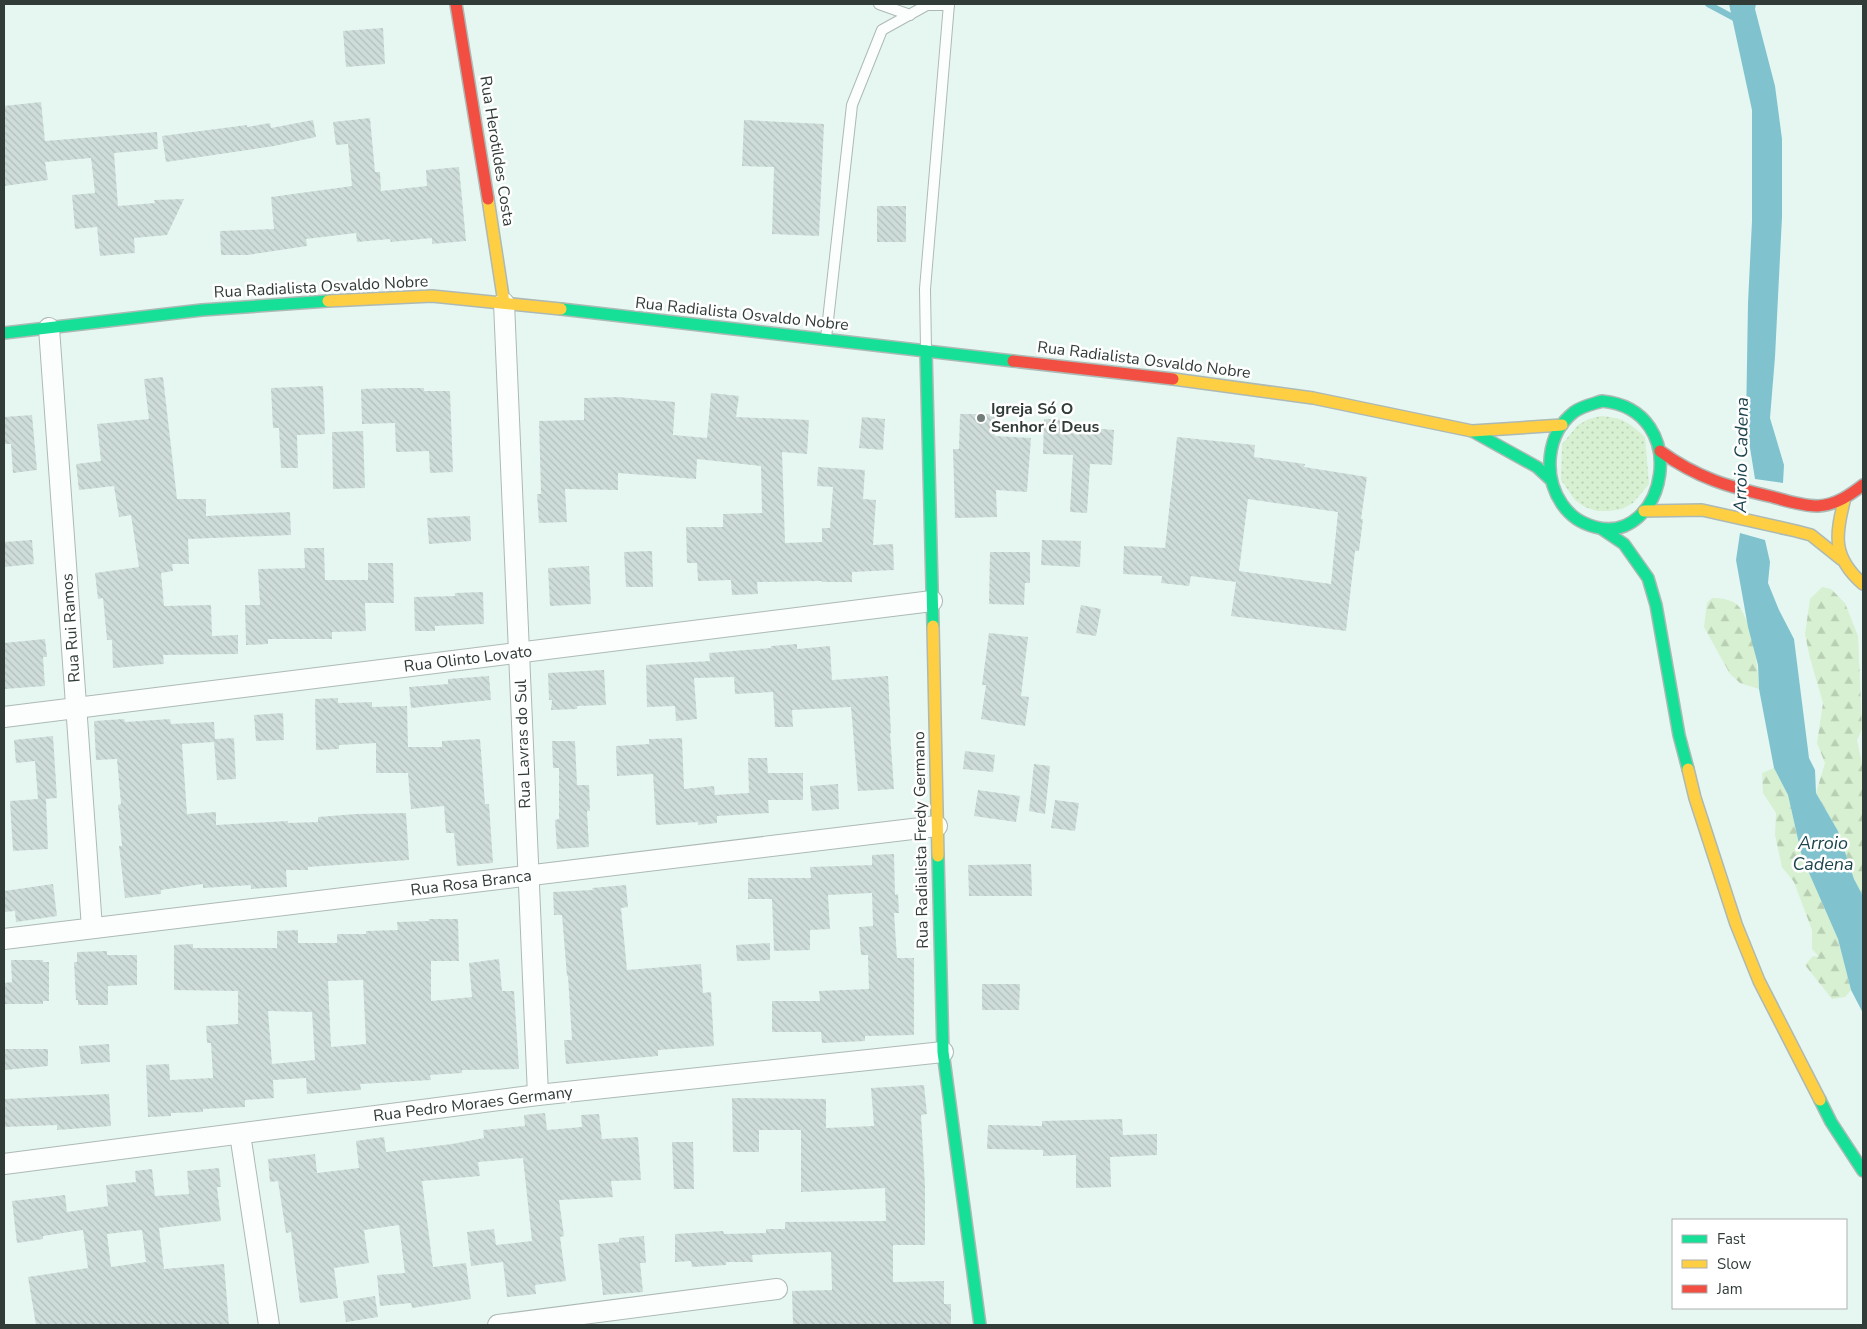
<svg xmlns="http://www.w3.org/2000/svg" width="1867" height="1329" font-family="'Nunito Sans',sans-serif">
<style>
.grass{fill:url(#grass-dots)}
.forest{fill:url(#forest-firs)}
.water{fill:#80c3cf}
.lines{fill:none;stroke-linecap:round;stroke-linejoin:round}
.stream{stroke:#80c3cf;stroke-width:6}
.building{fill:url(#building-back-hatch);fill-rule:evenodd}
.lane-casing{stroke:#adb9b5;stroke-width:12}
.street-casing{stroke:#adb9b5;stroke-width:22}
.fast-casing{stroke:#adb9b5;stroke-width:14}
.slow-casing{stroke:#adb9b5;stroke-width:14}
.jam-casing{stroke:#adb9b5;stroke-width:14}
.lane{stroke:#fbfefd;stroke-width:10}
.street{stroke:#fbfefd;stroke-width:20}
.fast{stroke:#16e098;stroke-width:11}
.slow{stroke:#ffcf43;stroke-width:11}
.jam{stroke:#f24e42;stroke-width:11}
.poi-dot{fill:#707d79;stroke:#fff;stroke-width:2}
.labels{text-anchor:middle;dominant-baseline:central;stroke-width:5;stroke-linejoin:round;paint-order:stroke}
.street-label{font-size:16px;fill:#313c38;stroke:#fff}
.poi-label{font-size:16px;font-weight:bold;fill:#313c38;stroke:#fff;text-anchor:start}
.water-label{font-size:18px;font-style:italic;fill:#1b444c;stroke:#fff}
</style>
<defs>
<pattern id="grass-dots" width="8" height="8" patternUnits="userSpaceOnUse" patternTransform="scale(1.25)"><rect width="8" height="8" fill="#d7f0d1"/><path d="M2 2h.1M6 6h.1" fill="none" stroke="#b9cfb4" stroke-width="1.8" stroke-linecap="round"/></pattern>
<pattern id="forest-firs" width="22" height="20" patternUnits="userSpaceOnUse" patternTransform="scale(1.25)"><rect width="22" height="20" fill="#d7f0d1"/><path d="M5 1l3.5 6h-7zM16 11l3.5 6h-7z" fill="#b9cfb4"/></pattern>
<pattern id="building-back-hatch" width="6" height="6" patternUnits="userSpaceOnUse" patternTransform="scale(1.25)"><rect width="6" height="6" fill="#cfddda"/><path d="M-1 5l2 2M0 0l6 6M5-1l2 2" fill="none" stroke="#b2bfbc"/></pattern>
</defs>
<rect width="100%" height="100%" fill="#e6f7f1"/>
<path class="grass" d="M 1601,416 C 1624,418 1628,422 1645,437 L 1649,484 L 1633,503 L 1622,509 L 1609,511 L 1597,511 L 1585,507 L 1575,500 L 1561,480 L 1562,444 L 1578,425 L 1589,419 Z"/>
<g class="forest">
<path d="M 1822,587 L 1831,589 L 1845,603 L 1858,636 L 1862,729 L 1857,740 L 1863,768 L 1863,896 L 1854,879 L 1838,831 L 1816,793 L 1825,763 L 1817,743 L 1823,703 L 1810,658 L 1805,634 L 1810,599 Z"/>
<path d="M 1712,598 C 1721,598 1734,599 1740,608 C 1753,626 1758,667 1759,689 L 1740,683 L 1730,674 L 1704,627 L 1707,603 Z"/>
<path d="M 1774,768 L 1788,795 L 1802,857 L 1838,939 L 1851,990 L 1845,997 L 1832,999 L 1805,965 L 1813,956 L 1819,957 L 1812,949 L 1812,930 L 1794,882 L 1782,867 L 1775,835 L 1776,813 L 1763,793 L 1762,773 Z"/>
</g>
<g class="water">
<path d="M 1729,4 L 1756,4 L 1755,9 L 1775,86 L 1782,139 L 1782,217 L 1775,357 L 1770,418 L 1784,465 L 1783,483 L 1755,479 L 1746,423 L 1748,303 L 1752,221 L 1752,110 Z"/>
<path d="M 1740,533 L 1765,540 L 1770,562 L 1768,583 L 1779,610 L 1794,639 L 1809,758 L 1815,770 L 1816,793 L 1838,831 L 1854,879 L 1863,896 L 1863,1013 L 1851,990 L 1838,939 L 1802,857 L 1788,795 L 1774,768 L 1759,689 L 1758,665 L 1748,627 L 1736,560 Z"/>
</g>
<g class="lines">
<path class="stream" d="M 1708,4 L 1738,20"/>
</g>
<g class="building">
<path d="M 383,28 L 385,64 L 346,67 L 343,31 Z"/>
<path d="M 41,102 L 45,141 L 157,132 L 158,149 L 114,153 L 118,206 L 155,203 L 154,200 L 184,199 L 167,235 L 134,238 L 135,253 L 100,256 L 97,227 L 75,229 L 72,195 L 95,193 L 91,158 L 45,162 L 48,180 L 4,186 L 4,106 Z"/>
<path d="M 370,118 L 375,172 L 380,172 L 381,191 L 427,186 L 426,170 L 459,167 L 466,241 L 432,244 L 432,238 L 391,242 L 390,239 L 357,242 L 356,233 L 306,239 L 307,246 L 248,255 L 221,255 L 220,231 L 274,229 L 271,197 L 352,186 L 348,144 L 336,145 L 333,122 Z"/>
<path d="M 313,120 L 316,137 L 274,146 L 166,162 L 162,136 L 247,125 L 247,127 L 270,123 L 271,128 Z"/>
<path d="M 744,120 L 824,124 L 819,236 L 772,234 L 774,167 L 742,166 Z"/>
<rect x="877" y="206" width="29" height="36"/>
<path d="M 163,377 L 177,499 L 206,499 L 206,516 L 290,512 L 291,535 L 188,539 L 189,564 L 172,564 L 173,571 L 161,573 L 164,606 L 211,605 L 212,636 L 238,635 L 238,654 L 163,655 L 164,664 L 113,668 L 112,640 L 107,640 L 103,598 L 98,599 L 95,573 L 139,567 L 131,515 L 119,517 L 114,486 L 79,490 L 76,464 L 101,461 L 97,424 L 149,419 L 144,379 Z"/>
<path d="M 323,386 L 325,434 L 297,435 L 298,468 L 281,468 L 279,428 L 273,428 L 271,388 Z"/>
<path d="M 391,388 L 424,388 L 424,391 L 450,391 L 453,472 L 430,473 L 429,451 L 396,452 L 395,423 L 362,424 L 361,389 Z"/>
<path d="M 711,393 L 739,396 L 736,417 L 809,420 L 807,454 L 782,452 L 785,543 L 822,542 L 822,528 L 830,528 L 833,487 L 817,486 L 818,467 L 865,470 L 863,499 L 876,500 L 873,545 L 893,544 L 894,570 L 852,572 L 852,582 L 822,582 L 822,581 L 757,582 L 758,594 L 732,595 L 731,580 L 698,581 L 697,563 L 687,563 L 686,527 L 723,527 L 723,514 L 762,513 L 761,466 L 697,459 L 696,479 L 618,473 L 618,490 L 565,489 L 567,522 L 539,523 L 537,494 L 541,494 L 539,421 L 584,420 L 584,398 L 618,397 L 675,402 L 673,435 L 707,438 Z"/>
<path d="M 960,414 L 995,414 L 995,436 L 1031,438 L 1027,492 L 996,490 L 997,517 L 955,518 L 953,449 L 959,449 Z"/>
<path d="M 32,415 L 37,470 L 13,473 L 11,444 L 4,444 L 4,417 Z"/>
<path d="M 862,417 L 885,419 L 883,450 L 859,448 Z"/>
<path d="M 1044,419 L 1069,420 L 1069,426 L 1114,430 L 1112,465 L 1090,464 L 1087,513 L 1070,512 L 1073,455 L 1043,454 Z"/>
<path d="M 363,431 L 365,488 L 333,489 L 332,432 Z"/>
<path d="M 1177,437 L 1255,445 L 1254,457 L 1305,464 L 1304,467 L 1367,477 L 1361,519 L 1363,519 L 1359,551 L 1355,551 L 1346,631 L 1231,616 L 1236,582 L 1191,576 L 1189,586 L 1161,583 L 1162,576 L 1123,574 L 1124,546 L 1165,548 ZM 1248,499 L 1338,512 L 1331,584 L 1239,571 Z"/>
<path d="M 470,516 L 471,541 L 429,544 L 427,518 Z"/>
<path d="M 32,540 L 34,564 L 4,567 L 4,542 Z"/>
<path d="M 1042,540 L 1081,541 L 1080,567 L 1041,565 Z"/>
<path d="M 304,548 L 324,548 L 325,580 L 368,580 L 368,563 L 393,563 L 394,603 L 365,603 L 366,631 L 332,632 L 332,639 L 268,639 L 268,644 L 246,645 L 245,605 L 260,605 L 258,569 L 305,568 Z"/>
<path d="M 652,551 L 653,587 L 626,587 L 624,552 Z"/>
<path d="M 990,552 L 1030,552 L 1030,583 L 1025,583 L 1024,605 L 989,604 Z"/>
<path d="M 589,566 L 591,604 L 550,606 L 548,568 Z"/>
<path d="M 483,592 L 484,624 L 435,626 L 435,631 L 415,631 L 414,597 L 455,596 L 455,593 Z"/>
<path d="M 1081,605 L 1101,609 L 1096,636 L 1076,633 Z"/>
<path d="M 989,633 L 1028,637 L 1021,696 L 1029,697 L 1025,726 L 981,719 L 986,685 L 982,685 Z"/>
<path d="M 45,639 L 47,657 L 43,657 L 45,686 L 4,689 L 4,643 Z"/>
<path d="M 797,644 L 797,649 L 830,646 L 832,680 L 888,676 L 891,733 L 890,733 L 894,789 L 858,791 L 851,707 L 792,710 L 793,727 L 775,727 L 773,692 L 735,694 L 734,677 L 694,678 L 697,719 L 676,721 L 675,706 L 647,707 L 646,665 L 710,661 L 709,653 L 771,648 L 771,646 Z"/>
<path d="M 604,670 L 606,705 L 577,706 L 577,709 L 551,710 L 552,700 L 549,700 L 548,673 Z"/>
<path d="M 489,676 L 491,700 L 411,708 L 409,687 L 448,684 L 448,679 Z"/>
<path d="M 338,698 L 338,703 L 372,702 L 372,707 L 407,706 L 408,747 L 442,747 L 442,741 L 480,739 L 485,804 L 489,804 L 493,863 L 457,866 L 454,833 L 446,833 L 444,806 L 411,809 L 408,773 L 376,773 L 376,743 L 339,745 L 339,749 L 316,750 L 315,699 Z"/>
<path d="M 283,713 L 284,740 L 256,741 L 254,715 Z"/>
<path d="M 124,719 L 125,722 L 170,719 L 171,724 L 214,722 L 215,739 L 234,738 L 236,779 L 217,780 L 214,742 L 182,744 L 187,814 L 216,812 L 216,825 L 288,821 L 288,823 L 318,822 L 318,817 L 356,814 L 406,813 L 409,860 L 308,867 L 308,870 L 286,870 L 287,887 L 251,889 L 251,885 L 203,888 L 203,884 L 161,890 L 161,894 L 125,898 L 119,846 L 122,846 L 118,805 L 121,804 L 117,759 L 96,760 L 94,721 Z"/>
<path d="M 53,736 L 57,798 L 46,799 L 48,849 L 13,851 L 10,801 L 38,799 L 35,761 L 16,763 L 14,740 Z"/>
<path d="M 682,738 L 684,789 L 714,786 L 715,795 L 749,793 L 748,758 L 767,758 L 768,773 L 803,773 L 803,800 L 768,800 L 769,813 L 717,816 L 717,823 L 698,825 L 698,822 L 656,825 L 653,774 L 617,776 L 616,746 L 649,744 L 649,739 Z"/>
<path d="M 552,741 L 575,741 L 577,785 L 589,785 L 590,811 L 587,811 L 589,847 L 557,849 L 555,820 L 559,819 L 559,768 L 553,768 Z"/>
<path d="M 965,751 L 995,755 L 993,772 L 963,769 Z"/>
<path d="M 1034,764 L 1050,766 L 1045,814 L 1029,811 Z"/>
<path d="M 838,784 L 839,809 L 812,811 L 810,786 Z"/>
<path d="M 978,790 L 1020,796 L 1016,822 L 974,816 Z"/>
<path d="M 1055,800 L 1079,803 L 1075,831 L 1051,828 Z"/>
<path d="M 894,854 L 895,895 L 898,894 L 899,913 L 894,913 L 897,958 L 914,958 L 914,1035 L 865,1036 L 865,1041 L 822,1043 L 821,1032 L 772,1032 L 772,1001 L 820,1001 L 819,991 L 869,989 L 868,955 L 861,955 L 859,927 L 873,926 L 872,893 L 828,895 L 830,929 L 810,930 L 810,950 L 774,951 L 772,899 L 748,899 L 748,878 L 811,878 L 810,867 L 872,865 L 872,855 Z"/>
<path d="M 1031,864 L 1032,896 L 969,896 L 968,865 Z"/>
<path d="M 53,884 L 57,916 L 16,922 L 15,911 L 4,912 L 4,891 Z"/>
<path d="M 626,885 L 628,907 L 621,908 L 627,970 L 701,964 L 703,993 L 711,992 L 714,1046 L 658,1050 L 658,1056 L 566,1064 L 564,1040 L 572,1040 L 568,976 L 567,976 L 562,915 L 554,915 L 553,892 L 593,890 L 592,888 Z"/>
<path d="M 429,919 L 458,919 L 459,961 L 431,961 L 431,1001 L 472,997 L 469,963 L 499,959 L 502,991 L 514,991 L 519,1069 L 462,1070 L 462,1073 L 430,1075 L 431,1080 L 360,1084 L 361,1090 L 307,1094 L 306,1078 L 273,1080 L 274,1098 L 245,1100 L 245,1107 L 203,1109 L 203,1112 L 171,1113 L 171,1116 L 148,1117 L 146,1065 L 169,1064 L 170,1080 L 213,1078 L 211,1043 L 207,1043 L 206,1026 L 238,1024 L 238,991 L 174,990 L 174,945 L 193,944 L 193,948 L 277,948 L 277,931 L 298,930 L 298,943 L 337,943 L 337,934 L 366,934 L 366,931 L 398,930 L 397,922 L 429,921 ZM 363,980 L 366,1044 L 331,1047 L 328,981 ZM 268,1011 L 312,1012 L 315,1060 L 272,1064 Z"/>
<path d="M 770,943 L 770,960 L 737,961 L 736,945 Z"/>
<path d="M 107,951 L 107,955 L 137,955 L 137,985 L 108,986 L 108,1005 L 78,1005 L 78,1000 L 76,1000 L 74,962 L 77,962 L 77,952 Z"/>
<path d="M 11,960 L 43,960 L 43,962 L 49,962 L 49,1001 L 43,1001 L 43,1004 L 4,1004 L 4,983 L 12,982 Z"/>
<path d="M 982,984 L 1020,984 L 1019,1010 L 982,1010 Z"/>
<path d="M 109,1044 L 110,1062 L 81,1064 L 79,1046 Z"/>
<path d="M 4,1049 L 48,1049 L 48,1066 L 4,1070 Z"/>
<path d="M 924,1085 L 927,1114 L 921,1115 L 925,1186 L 925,1245 L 893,1245 L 893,1282 L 944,1281 L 944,1304 L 951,1304 L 951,1325 L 793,1325 L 792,1291 L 832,1290 L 831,1252 L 752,1255 L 753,1262 L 726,1262 L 726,1265 L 692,1267 L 691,1261 L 675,1262 L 675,1234 L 723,1231 L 724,1234 L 766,1233 L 766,1229 L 785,1229 L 785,1222 L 886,1221 L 885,1188 L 801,1192 L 801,1130 L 759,1130 L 759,1152 L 733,1152 L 732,1098 L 826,1099 L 826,1128 L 874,1126 L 871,1088 Z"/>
<path d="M 109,1094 L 111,1126 L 57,1130 L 57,1125 L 4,1127 L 4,1099 Z"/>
<path d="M 545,1113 L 547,1130 L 582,1127 L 581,1115 L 599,1114 L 602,1139 L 638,1137 L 641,1180 L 611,1181 L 613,1197 L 559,1200 L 564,1236 L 560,1237 L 566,1281 L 535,1285 L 536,1294 L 507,1297 L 503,1262 L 471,1266 L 467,1232 L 494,1229 L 496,1245 L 532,1241 L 523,1158 L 478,1162 L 480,1176 L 422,1181 L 433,1267 L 466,1263 L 471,1299 L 412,1308 L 411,1303 L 380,1306 L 377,1275 L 405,1273 L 399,1225 L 364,1230 L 369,1263 L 334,1268 L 338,1298 L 300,1303 L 291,1232 L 286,1233 L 278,1181 L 270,1182 L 268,1159 L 315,1154 L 317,1173 L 359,1168 L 356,1141 L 384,1137 L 386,1152 L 452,1144 L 484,1138 L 483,1130 L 525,1126 L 524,1115 Z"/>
<path d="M 1122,1119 L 1123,1135 L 1157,1134 L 1157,1155 L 1110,1157 L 1111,1187 L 1076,1188 L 1076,1155 L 1043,1156 L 1043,1150 L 987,1149 L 988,1125 L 1042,1126 L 1042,1121 Z"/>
<path d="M 672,1142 L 693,1142 L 694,1189 L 674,1189 Z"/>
<path d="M 219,1168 L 221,1187 L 217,1187 L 221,1221 L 159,1228 L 164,1269 L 224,1264 L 229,1325 L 36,1325 L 28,1277 L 88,1268 L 83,1230 L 43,1236 L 43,1239 L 17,1243 L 12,1201 L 65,1195 L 67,1212 L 108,1206 L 106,1185 L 136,1182 L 135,1171 L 152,1169 L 155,1196 L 189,1194 L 187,1171 ZM 142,1230 L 146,1262 L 111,1267 L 107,1234 Z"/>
<path d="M 644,1236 L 646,1263 L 640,1263 L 643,1292 L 603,1295 L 598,1244 L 619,1242 L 619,1238 Z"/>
<path d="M 375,1296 L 378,1317 L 346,1322 L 343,1301 Z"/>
</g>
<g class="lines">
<defs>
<g id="lane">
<path d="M 879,4 L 910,15"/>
<path d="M 826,338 L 852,105 L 882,30 L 927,5 L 949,5"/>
<path d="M 926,350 L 925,289 L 949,4"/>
</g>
<g id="street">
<path d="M 504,303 L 538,1095"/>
<path d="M 49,328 L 92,928"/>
<path d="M 4,717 L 932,601"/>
<path d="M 4,939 L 937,826"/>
<path d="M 240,1134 L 269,1325"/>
<path d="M 4,1164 L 538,1095 L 943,1052"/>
<path d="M 498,1325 L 777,1289"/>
</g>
<g id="fast">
<path d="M 561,309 L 1013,361"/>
<path d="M 4,333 L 202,310 L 328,301"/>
<path d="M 926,351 L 933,626"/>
<path d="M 1602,401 C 1694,410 1666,546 1595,527 C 1581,523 1571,517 1562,504 C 1543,476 1546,434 1574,412 C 1582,406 1593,404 1602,401 Z"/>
<path d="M 1472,431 L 1537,467 L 1550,479"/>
<path d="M 1602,529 L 1624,544 L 1648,578 L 1656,605 L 1679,735 L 1688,769"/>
<path d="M 938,856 L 943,1052 L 980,1325"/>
<path d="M 1820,1100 L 1831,1122 L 1863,1171"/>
</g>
<g id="slow">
<path d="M 488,199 L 504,303"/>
<path d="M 328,301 L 432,296 L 561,309"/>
<path d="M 1173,379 L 1313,398 L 1472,431 L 1562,425"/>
<path d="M 1845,498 C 1835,535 1832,557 1863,584"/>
<path d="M 1644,511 L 1702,510 L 1796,531 L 1811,535 L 1841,559"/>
<path d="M 933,626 L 938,856"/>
<path d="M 1688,769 L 1695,798 L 1736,924 L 1759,981 L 1820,1100"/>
</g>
<g id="jam">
<path d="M 456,4 L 488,199"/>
<path d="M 1013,361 L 1173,379"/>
<path d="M 1660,451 C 1697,478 1729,487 1773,497 C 1787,501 1803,506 1818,506 C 1836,505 1850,495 1863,485"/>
</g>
</defs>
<use href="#lane" class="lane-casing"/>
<use href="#street" class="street-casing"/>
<use href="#fast" class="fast-casing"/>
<use href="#slow" class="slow-casing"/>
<use href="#jam" class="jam-casing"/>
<use href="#lane" class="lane"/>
<use href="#street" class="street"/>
<use href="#fast" class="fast"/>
<use href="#slow" class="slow"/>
<use href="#jam" class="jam"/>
</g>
<circle class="poi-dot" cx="981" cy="418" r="5"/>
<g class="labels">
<g class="street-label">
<text transform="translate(497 151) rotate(81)">Rua Herotildes Costa</text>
<text transform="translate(321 287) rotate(-3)">Rua Radialista Osvaldo Nobre</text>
<text transform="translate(742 314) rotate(6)">Rua Radialista Osvaldo Nobre</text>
<text transform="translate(1144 360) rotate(7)">Rua Radialista Osvaldo Nobre</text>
<text transform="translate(71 628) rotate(-94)">Rua Rui Ramos</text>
<text transform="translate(468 659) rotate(-7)">Rua Olinto Lovato</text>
<text transform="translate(523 744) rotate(-92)">Rua Lavras do Sul</text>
<text transform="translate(921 840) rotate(-91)">Rua Radialista Fredy Germano</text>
<text transform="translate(471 883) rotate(-7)">Rua Rosa Branca</text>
<text transform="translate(473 1104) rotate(-7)">Rua Pedro Moraes Germany</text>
</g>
<g class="poi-label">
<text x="991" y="409">Igreja Só O<tspan x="991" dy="18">Senhor é Deus</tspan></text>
</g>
<g class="water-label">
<text transform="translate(1741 455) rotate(-89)">Arroio Cadena</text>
<text x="1823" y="843">Arroio<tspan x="1823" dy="21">Cadena</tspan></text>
</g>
</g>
<rect width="1867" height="1329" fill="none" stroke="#313c38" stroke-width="10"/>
<rect x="1672" y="1219" width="175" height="90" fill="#ffffff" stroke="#adb1af"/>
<rect x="1682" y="1235" width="25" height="8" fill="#16e098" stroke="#adb1af"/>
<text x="1717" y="1244" font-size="15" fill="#313c38">Fast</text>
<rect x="1682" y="1260" width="25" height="8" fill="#ffcf43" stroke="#adb1af"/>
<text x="1717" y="1269" font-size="15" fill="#313c38">Slow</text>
<rect x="1682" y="1285" width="25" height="8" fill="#f24e42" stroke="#adb1af"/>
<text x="1717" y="1294" font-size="15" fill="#313c38">Jam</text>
</svg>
